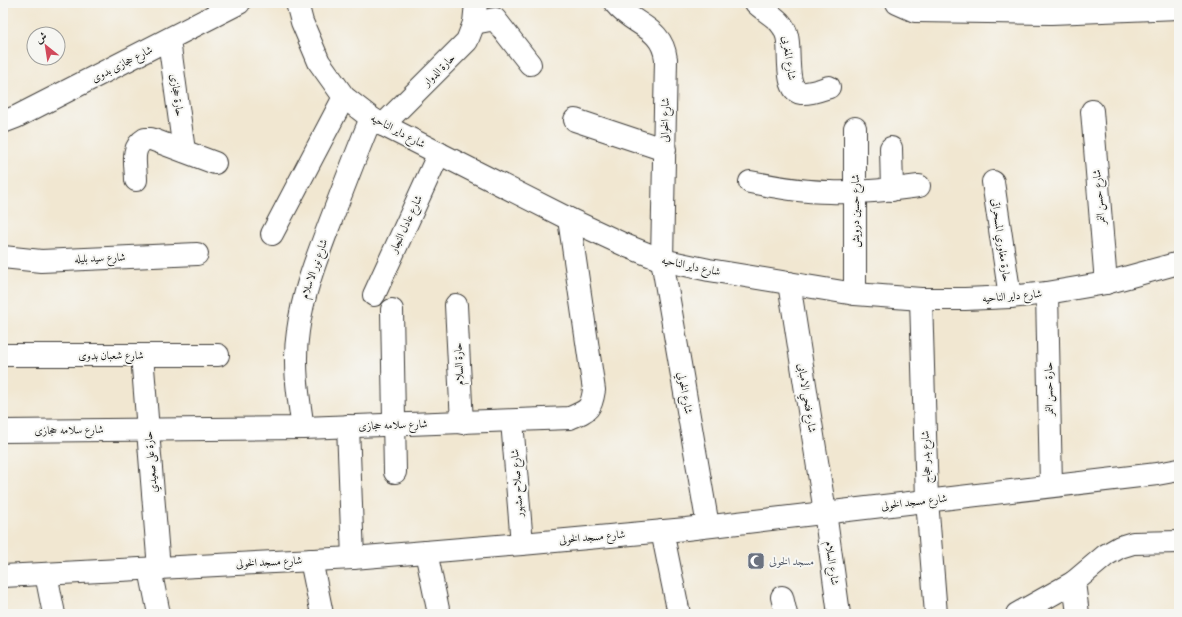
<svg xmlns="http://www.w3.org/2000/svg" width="1182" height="617" font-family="'IM FELL French Canon',Amiri,serif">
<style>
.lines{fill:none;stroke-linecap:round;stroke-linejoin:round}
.street-casing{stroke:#3c3a37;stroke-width:24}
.street{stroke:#fff;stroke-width:22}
.labels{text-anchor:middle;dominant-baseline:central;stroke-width:4;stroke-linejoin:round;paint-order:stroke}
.street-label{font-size:11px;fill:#1c1c1c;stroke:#f6f6f2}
.worship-label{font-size:11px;fill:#5b616d;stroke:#f6f6f2;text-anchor:start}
</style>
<rect width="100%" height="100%" fill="#f6f6f2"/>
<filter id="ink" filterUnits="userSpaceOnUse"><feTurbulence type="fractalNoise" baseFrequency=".025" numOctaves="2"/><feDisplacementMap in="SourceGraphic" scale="8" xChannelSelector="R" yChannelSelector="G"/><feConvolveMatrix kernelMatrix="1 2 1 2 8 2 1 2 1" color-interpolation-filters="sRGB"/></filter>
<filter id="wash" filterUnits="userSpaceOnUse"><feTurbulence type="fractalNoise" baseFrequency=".012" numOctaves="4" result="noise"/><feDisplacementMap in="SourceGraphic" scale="16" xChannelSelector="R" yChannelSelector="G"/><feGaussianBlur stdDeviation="0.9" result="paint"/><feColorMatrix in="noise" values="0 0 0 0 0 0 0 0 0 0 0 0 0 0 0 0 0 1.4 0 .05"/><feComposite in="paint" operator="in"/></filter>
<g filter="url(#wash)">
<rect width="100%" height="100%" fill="#f1e7d1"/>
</g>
<g filter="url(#ink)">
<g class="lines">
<defs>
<g id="street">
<path d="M 297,3 L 302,22 L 319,62 L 344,97 L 371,118 L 383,125 L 569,219 L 627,246 L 662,260 L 709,270 L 855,294 L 921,299 L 965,299 L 1010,297 L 1047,293 L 1106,283 L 1179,263"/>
<path d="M 615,3 C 633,26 662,26 666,59 L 662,260 L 708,526"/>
<path d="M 756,3 C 767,14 783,19 787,36 C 791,49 784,90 801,93 C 810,94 820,90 829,87"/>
<path d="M 897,3 L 915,11 L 1051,13 L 1179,8"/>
<path d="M 474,23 L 495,19 L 530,64"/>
<path d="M 169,40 L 184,151"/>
<path d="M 1092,111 L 1106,283"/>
<path d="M 575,120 L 665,150"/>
<path d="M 3,122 L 16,117 L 239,3"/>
<path d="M 383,125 L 467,41 L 474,23 L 476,3"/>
<path d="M 855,128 L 855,294"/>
<path d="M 891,148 L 892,190"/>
<path d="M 136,180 C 136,165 130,148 145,139 L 151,139 L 215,163"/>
<path d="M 750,182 C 776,187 803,192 830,192 C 860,193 890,190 919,186"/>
<path d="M 993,182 L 1010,297"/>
<path d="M 272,234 L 344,97"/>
<path d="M 3,257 L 41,261 L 197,254"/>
<path d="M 789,283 L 825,512 L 839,614"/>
<path d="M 1047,293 L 1051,486"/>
<path d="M 374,295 L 439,153"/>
<path d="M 921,299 L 927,500 L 936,614"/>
<path d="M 456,305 L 462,423"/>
<path d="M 392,310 L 395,472"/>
<path d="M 3,355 L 218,355"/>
<path d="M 142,355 L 159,569"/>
<path d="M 512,421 L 522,544"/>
<path d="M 348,426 L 353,558"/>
<path d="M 303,428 C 298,396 293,363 298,331 C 303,292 317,257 331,220 C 344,186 357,152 371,118"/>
<path d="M 3,431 L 303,428 L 570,418 C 588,410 591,410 594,390 L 569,219"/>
<path d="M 662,531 L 679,614"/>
<path d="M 426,552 L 439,614"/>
<path d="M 311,560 L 322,614"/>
<path d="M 150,569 L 159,614"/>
<path d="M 46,574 L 54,614"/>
<path d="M 3,576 L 353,558 L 522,544 L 686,529 L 1157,474 L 1179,470"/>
<path d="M 1074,582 L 1078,614"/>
<path d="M 782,597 L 786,614"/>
<path d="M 1017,614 L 1074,582 L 1106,555 L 1120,547 L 1133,543 L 1179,542"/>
</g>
</defs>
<use href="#street" class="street-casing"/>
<use href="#street" class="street"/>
</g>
</g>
<defs>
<symbol id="mosque-square" viewBox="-11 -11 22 22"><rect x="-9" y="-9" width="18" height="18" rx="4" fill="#6b7280" stroke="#f6f6f2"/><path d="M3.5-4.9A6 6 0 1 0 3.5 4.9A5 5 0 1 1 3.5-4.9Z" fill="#fff"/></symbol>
</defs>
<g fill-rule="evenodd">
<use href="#mosque-square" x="746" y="551" width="20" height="20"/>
</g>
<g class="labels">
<g class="street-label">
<text transform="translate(789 58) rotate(82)">شارع المغربى</text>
<text transform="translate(122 64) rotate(-27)">شارع حجازى بدوى</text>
<text transform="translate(439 70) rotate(-45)">حارة الدوار</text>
<text transform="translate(177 95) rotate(82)">حارة حجازى</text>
<text transform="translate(665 120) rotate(-89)">شارع الخوالى</text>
<text transform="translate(398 131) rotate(28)">شارع داير الناحيه</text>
<text transform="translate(1099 197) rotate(-95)">شارع حسن النمر</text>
<text transform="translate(855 211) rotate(-90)">شارع حسين درويش</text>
<text transform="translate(406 224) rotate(-65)">شارع عادل النجار</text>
<text transform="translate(1001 240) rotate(82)">حارة مغاوري المسحراتى</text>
<text transform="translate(100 258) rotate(-2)">شارع سيد بليله</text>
<text transform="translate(691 266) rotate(12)">شارع داير الناحيه</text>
<text transform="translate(314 269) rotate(-71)">شارع نور الاسلام</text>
<text transform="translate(1012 296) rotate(-5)">شارع داير الناحيه</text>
<text x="111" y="355">شارع شعبان بدوى</text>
<text transform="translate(459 364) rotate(-93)">حارة السلام</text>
<text transform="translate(1049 389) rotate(-91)">حارة حسن النمر</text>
<text transform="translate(685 393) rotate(80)">شارع الخولي</text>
<text transform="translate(807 398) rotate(81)">شارع فتحي الامبابى</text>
<text transform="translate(393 425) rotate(-2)">شارع سلامه حجازى</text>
<text transform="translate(69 430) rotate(-1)">شارع سلامه حجازى</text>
<text transform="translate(926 457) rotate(-92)">شارع بدر حجاج</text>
<text transform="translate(151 462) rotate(-95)">حارة على صعيدي</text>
<text transform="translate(517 483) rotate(-94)">شارع صلاح مشهور</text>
<text transform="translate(914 502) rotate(-7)">شارع مسجد الخولى</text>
<text transform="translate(592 537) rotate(-5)">شارع مسجد الخولى</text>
<text transform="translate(269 562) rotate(-3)">شارع مسجد الخولى</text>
<text transform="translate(832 563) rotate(82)">شارع السلام</text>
</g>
<g class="worship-label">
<text x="769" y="561">مسجد الخولى</text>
</g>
</g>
<rect width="1182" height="617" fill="none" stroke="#f6f6f2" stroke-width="16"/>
<g transform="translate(46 46) rotate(330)"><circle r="19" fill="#f6f6f2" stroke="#9f9f9c"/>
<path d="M0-3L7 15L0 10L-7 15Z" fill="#d1495b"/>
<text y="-6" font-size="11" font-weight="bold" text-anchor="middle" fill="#1c1c1c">ش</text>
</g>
</svg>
